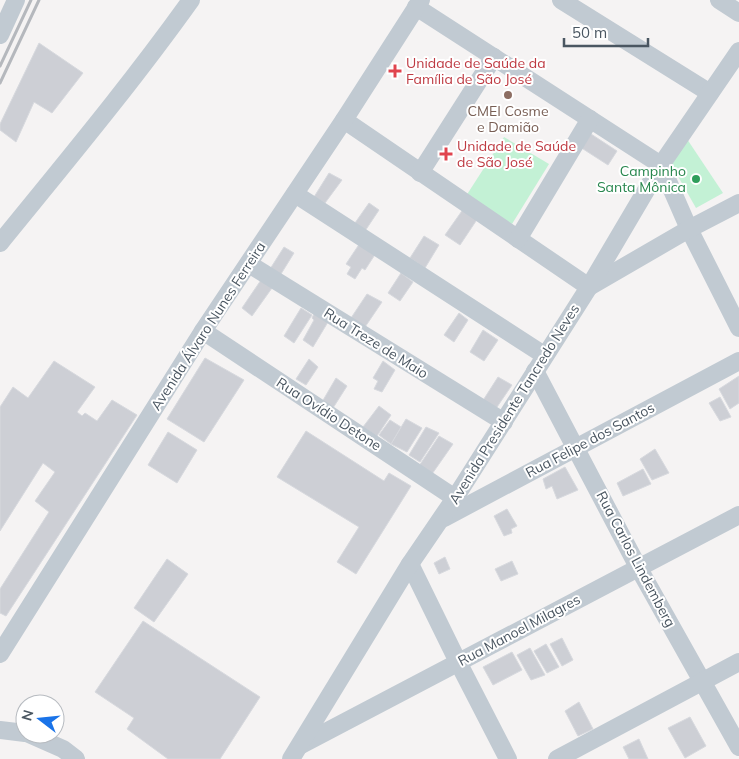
<svg xmlns="http://www.w3.org/2000/svg" width="739" height="759" font-family="Mulish,sans-serif">
<style>
.green{fill:#c3f1d5}
.building{fill:#cdcfd5;stroke:#d7d9de}
.lines{fill:none;stroke-linecap:round;stroke-linejoin:round}
.minor{stroke:#c1cad2;stroke-width:18}
.rail{stroke:#b5b8bd;stroke-width:3}
.health-dot{fill:#e0444e;stroke:#fff;stroke-width:2}
.education-dot{fill:#8d6e63;stroke:#fff;stroke-width:2}
.leisure-dot{fill:#2e9e5b;stroke:#fff;stroke-width:2}
.labels{text-anchor:middle;dominant-baseline:central;stroke-width:4;stroke-linejoin:round;paint-order:stroke}
.health-label{font-size:14px;fill:#be3a42;stroke:#fff;text-anchor:start}
.education-label{font-size:14px;fill:#785e54;stroke:#fff}
.leisure-label{font-size:14px;fill:#27864d;stroke:#fff;text-anchor:end}
.street-label{font-size:14px;fill:#4a5661;stroke:#fff}
</style>
<rect width="100%" height="100%" fill="#f5f3f3"/>
<g class="green">
<path d="M 504,137 L 549,164 L 512,224 L 466,196 Z"/>
<path d="M 687,139 L 723,193 L 696,208 L 671,164 Z"/>
</g>
<g class="building">
<path d="M 39,43 L 83,73 L 52,113 L 34,102 L 16,142 L 0,130 L 0,124 Z"/>
<path d="M 591,134 L 617,151 L 608,165 L 580,147 Z"/>
<path d="M 329,173 L 342,180 L 325,203 L 314,197 Z"/>
<path d="M 369,203 L 379,210 L 365,231 L 355,223 Z"/>
<path d="M 464,208 L 478,218 L 460,245 L 445,235 Z"/>
<path d="M 424,236 L 439,245 L 425,268 L 410,258 Z"/>
<path d="M 360,243 L 376,253 L 365,270 L 362,268 L 355,279 L 347,274 L 351,267 L 346,264 Z"/>
<path d="M 284,247 L 294,253 L 281,274 L 270,269 Z"/>
<path d="M 401,273 L 413,282 L 400,301 L 388,293 Z"/>
<path d="M 261,280 L 272,288 L 252,316 L 242,308 Z"/>
<path d="M 367,294 L 382,302 L 363,330 L 349,321 Z"/>
<path d="M 301,308 L 312,315 L 294,343 L 284,336 Z"/>
<path d="M 459,313 L 468,320 L 454,342 L 444,335 Z"/>
<path d="M 314,314 L 328,322 L 313,347 L 303,340 L 314,320 L 312,318 Z"/>
<path d="M 483,330 L 498,340 L 484,361 L 470,352 Z"/>
<path d="M 205,358 L 244,380 L 204,442 L 167,419 Z"/>
<path d="M 309,359 L 318,367 L 306,385 L 296,379 Z"/>
<path d="M 54,361 L 95,387 L 77,412 L 82,416 L 85,413 L 97,421 L 112,400 L 137,415 L 6,616 L 0,613 L 0,589 L 49,512 L 35,501 L 55,472 L 43,463 L 0,531 L 0,407 L 13,387 L 28,398 Z"/>
<path d="M 383,361 L 395,370 L 382,392 L 374,389 L 378,381 L 373,378 Z"/>
<path d="M 739,376 L 739,403 L 730,409 L 719,389 Z"/>
<path d="M 498,377 L 512,385 L 495,410 L 482,402 Z"/>
<path d="M 336,378 L 347,386 L 333,408 L 322,402 Z"/>
<path d="M 720,397 L 731,417 L 720,421 L 709,403 Z"/>
<path d="M 379,406 L 391,415 L 377,436 L 363,427 Z"/>
<path d="M 406,419 L 422,428 L 407,452 L 391,444 Z"/>
<path d="M 390,420 L 401,427 L 391,444 L 379,435 Z"/>
<path d="M 426,427 L 439,433 L 420,462 L 409,455 Z"/>
<path d="M 306,431 L 384,481 L 389,473 L 411,486 L 356,574 L 337,562 L 359,527 L 277,477 Z"/>
<path d="M 168,432 L 197,450 L 177,483 L 148,465 Z"/>
<path d="M 439,436 L 453,444 L 432,474 L 419,466 Z"/>
<path d="M 655,449 L 669,473 L 652,480 L 640,459 Z"/>
<path d="M 565,467 L 578,490 L 557,499 L 552,486 L 546,489 L 543,479 Z"/>
<path d="M 643,469 L 651,484 L 623,496 L 617,483 Z"/>
<path d="M 507,509 L 517,526 L 511,529 L 512,533 L 504,536 L 494,516 Z"/>
<path d="M 445,557 L 450,569 L 439,574 L 434,563 Z"/>
<path d="M 167,559 L 188,574 L 154,622 L 134,608 Z"/>
<path d="M 512,561 L 518,574 L 501,581 L 495,569 Z"/>
<path d="M 143,621 L 260,697 L 220,759 L 168,759 L 127,729 L 134,718 L 95,692 Z"/>
<path d="M 562,638 L 573,660 L 562,666 L 550,644 Z"/>
<path d="M 546,644 L 559,667 L 547,673 L 534,651 Z"/>
<path d="M 530,648 L 545,675 L 531,680 L 517,655 Z"/>
<path d="M 512,652 L 522,670 L 493,685 L 483,667 Z"/>
<path d="M 579,702 L 593,729 L 578,736 L 565,711 Z"/>
<path d="M 690,717 L 706,746 L 685,758 L 668,728 Z"/>
<path d="M 639,739 L 648,759 L 629,759 L 623,747 Z"/>
</g>
<g class="lines">
<g class="minor">
<path d="M 561,0 L 710,93"/>
<path d="M 719,0 L 739,13"/>
<path d="M 416,7 L 661,165 L 689,229 L 739,328"/>
<path d="M 0,35 L 16,0"/>
<path d="M 344,120 L 589,287 L 689,229 L 739,203"/>
<path d="M 420,173 L 494,57"/>
<path d="M 295,194 L 544,355"/>
<path d="M 518,239 L 590,119"/>
<path d="M 0,243 C 65,163 131,84 191,0"/>
<path d="M 249,264 L 504,422"/>
<path d="M 203,331 L 455,498"/>
<path d="M 535,371 L 638,567 L 739,747"/>
<path d="M 444,518 L 739,361"/>
<path d="M 410,564 L 458,662 L 508,759"/>
<path d="M 0,654 L 203,331 L 344,120 L 421,0"/>
<path d="M 0,730 L 25,733"/>
<path d="M 29,734 L 63,749 L 76,759"/>
<path d="M 301,745 L 739,515"/>
<path d="M 291,759 L 410,564 L 455,498 L 589,287 L 661,165 L 739,51"/>
<path d="M 557,759 L 739,662"/>
</g>
<g class="rail">
<path d="M 0,66 L 31,0"/>
<path d="M 0,83 L 39,0"/>
</g>
</g>
<g class="health-dot">
<path d="M392.5 63.5h5v5h5v5h-5v5h-5v-5h-5v-5h5z"/>
<path d="M443.5 146.5h5v5h5v5h-5v5h-5v-5h-5v-5h5z"/>
</g>
<circle class="education-dot" cx="508" cy="95" r="5"/>
<circle class="leisure-dot" cx="696" cy="179" r="5"/>
<g class="labels">
<g class="health-label">
<text x="406" y="63">Unidade de Saúde da<tspan x="406" dy="16">Família de São José</tspan></text>
<text x="457" y="146">Unidade de Saúde<tspan x="457" dy="16">de São José</tspan></text>
</g>
<g class="education-label">
<text x="508" y="111">CMEI Cosme<tspan x="508" dy="16">e Damião</tspan></text>
</g>
<g class="leisure-label">
<text x="686" y="171">Campinho<tspan x="686" dy="16">Santa Mônica</tspan></text>
</g>
<g class="street-label">
<text transform="translate(208 326) rotate(-57)">Avenida Álvaro Nunes Ferreira</text>
<text transform="translate(376 343) rotate(32)">Rua Treze de Maio</text>
<text transform="translate(514 404) rotate(-58)">Avenida Presidente Tancredo Neves</text>
<text transform="translate(329 414) rotate(33)">Rua Ovídio Detone</text>
<text transform="translate(590 440) rotate(-28)">Rua Felipe dos Santos</text>
<text transform="translate(636 559) rotate(62)">Rua Carlos Lindemberg</text>
<text transform="translate(519 630) rotate(-28)">Rua Manoel Milagres</text>
</g>
</g>
<g transform="translate(40 719) rotate(286)"><circle r="24" fill="#ffffff" stroke="#b7bbc0"/>
<path d="M0-4L9 19L0 12L-9 19Z" fill="#1a73e8"/>
<text y="-8" font-size="14" font-weight="bold" text-anchor="middle" fill="#4a5661">N</text>
</g>
<path d="M564 38v8h84v-8" fill="none" stroke="#4a5661" stroke-width="2.5"/>
<text x="572" y="38" font-size="15" fill="#4a5661" stroke="#ffffff" stroke-width="4" paint-order="stroke">50 m</text>
</svg>
